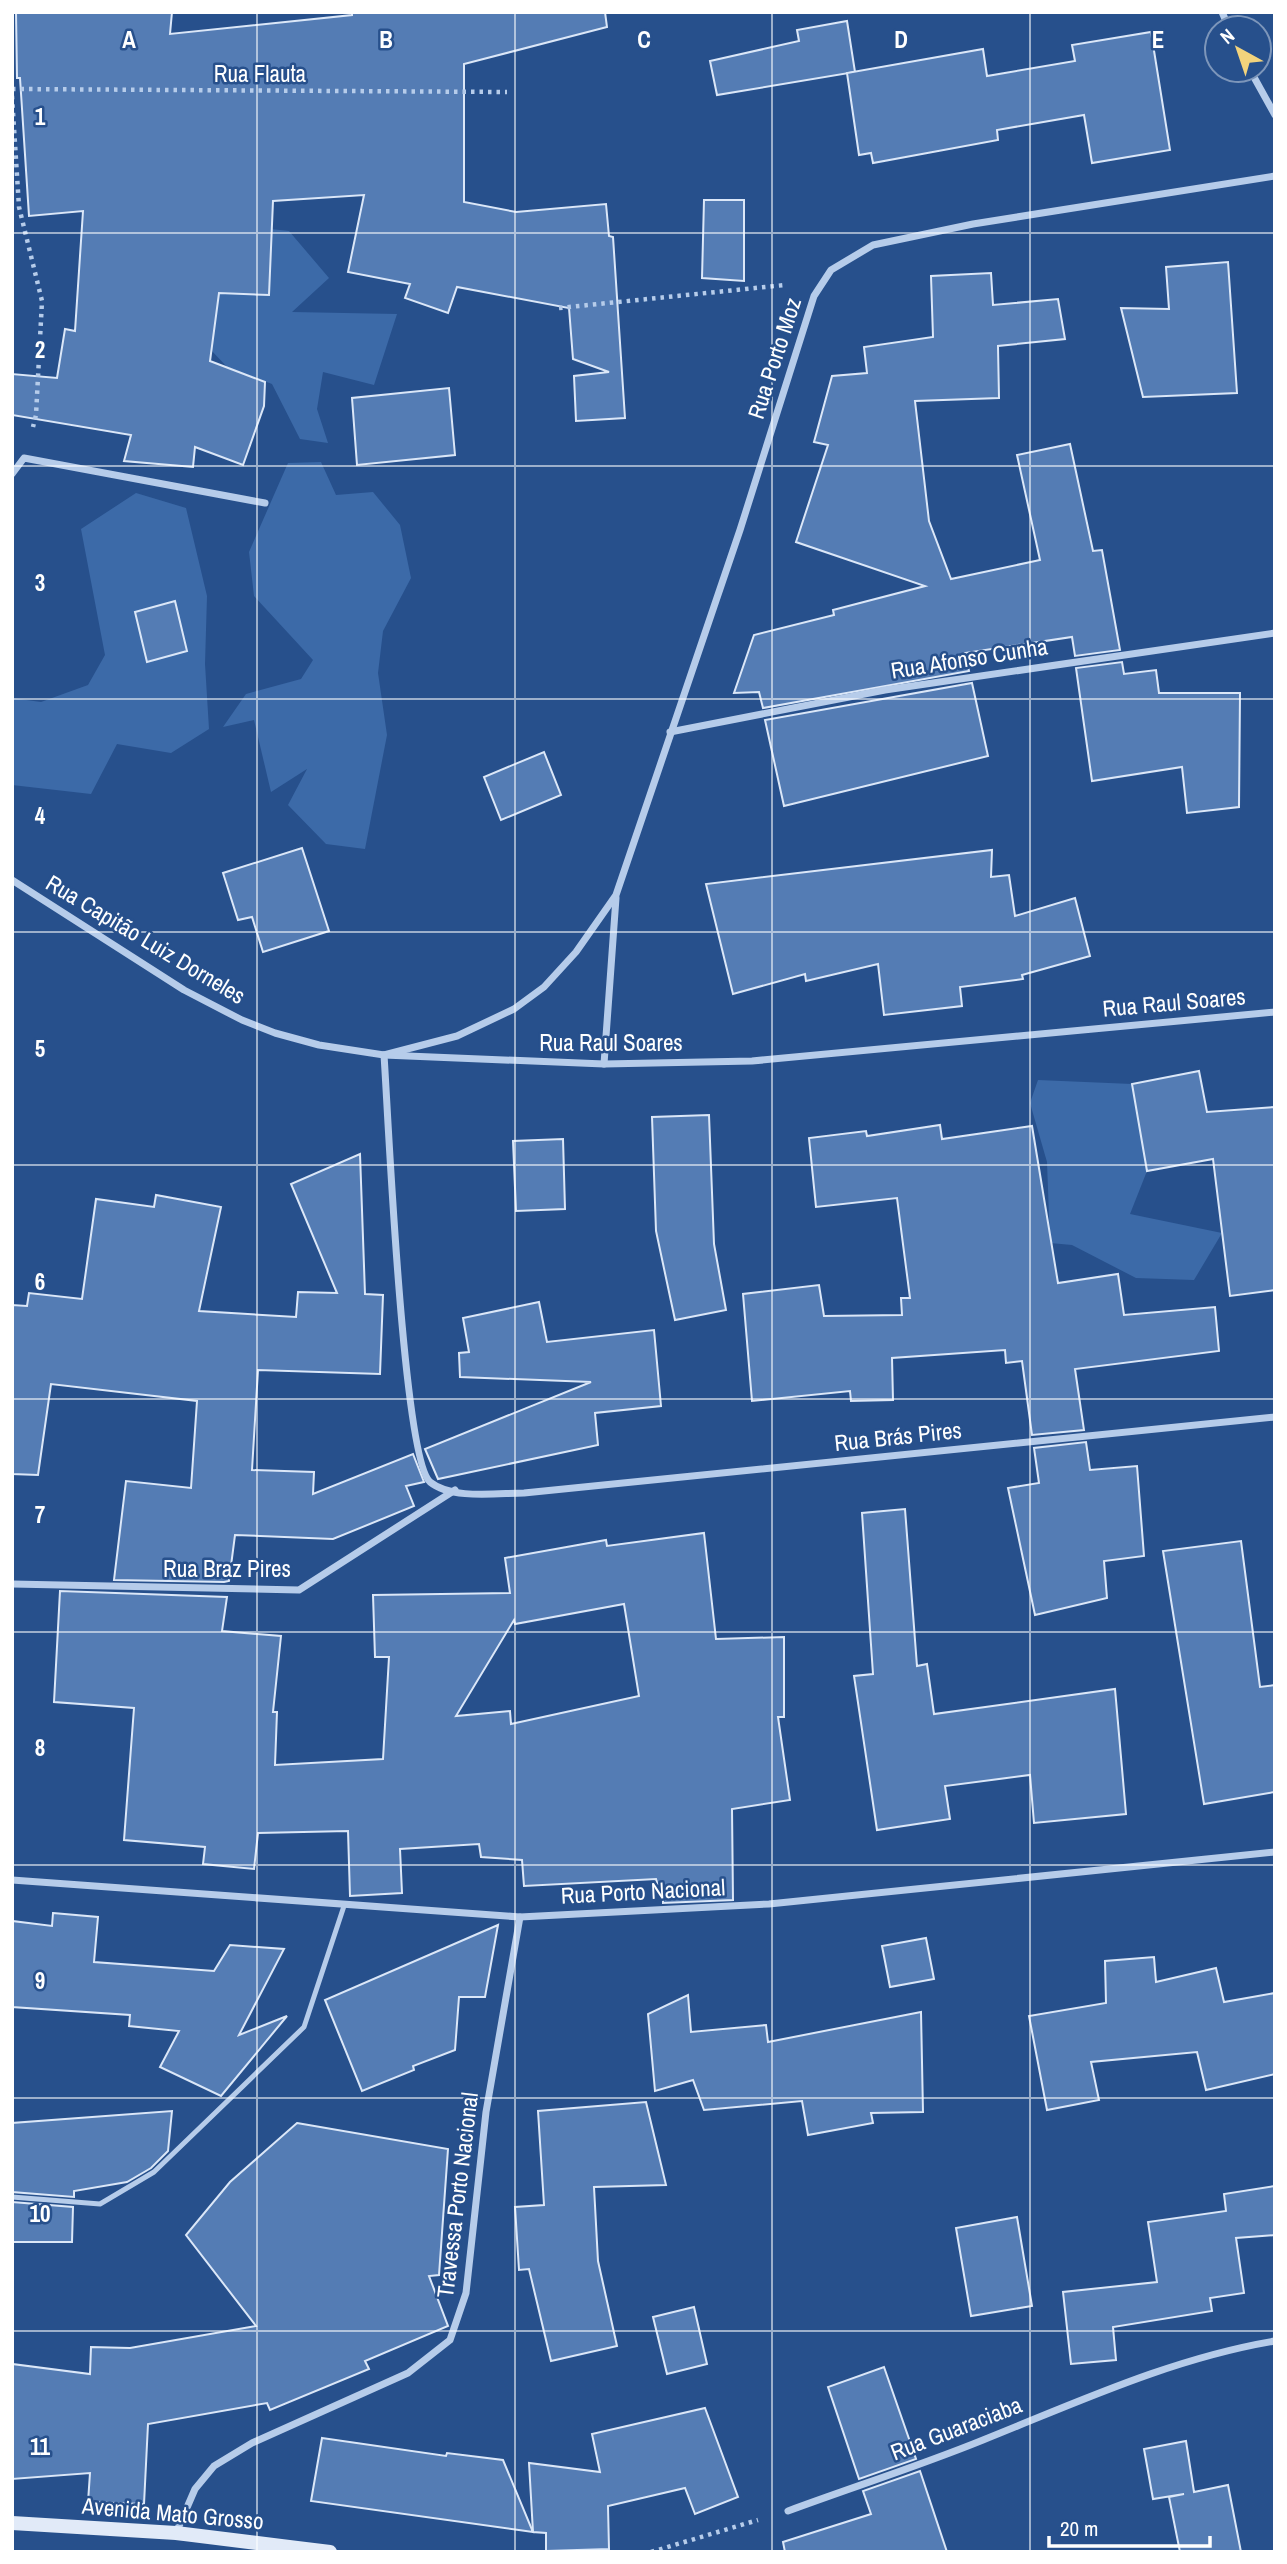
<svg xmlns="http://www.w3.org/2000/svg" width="1287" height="2564" font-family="'Archivo Narrow',sans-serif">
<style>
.green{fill:#3c6aa8}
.building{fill:#547cb4;stroke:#dbe7f8;stroke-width:2;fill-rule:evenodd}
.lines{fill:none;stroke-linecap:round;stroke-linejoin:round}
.path{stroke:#b6ccea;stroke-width:4.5;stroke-dasharray:3.5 5;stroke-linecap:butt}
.lane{stroke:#b6ccea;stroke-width:5}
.street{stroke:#b6ccea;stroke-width:7}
.secondary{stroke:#e1eaf8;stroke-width:14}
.grid{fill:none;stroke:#fff;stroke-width:2;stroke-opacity:0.55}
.labels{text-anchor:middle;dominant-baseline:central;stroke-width:5;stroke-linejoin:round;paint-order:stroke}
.street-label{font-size:23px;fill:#fff;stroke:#27508c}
.grid-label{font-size:23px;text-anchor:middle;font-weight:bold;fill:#fff;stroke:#27508c;stroke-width:5;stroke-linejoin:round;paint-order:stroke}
</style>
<rect width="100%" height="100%" fill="#27508c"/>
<g class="green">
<path d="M 188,220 L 289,231 L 329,278 L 292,312 L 397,314 L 374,385 L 323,372 L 317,409 L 328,443 L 300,439 L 272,384 L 227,367 L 211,350 Z"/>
<path d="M 321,462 L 336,495 L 373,492 L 400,525 L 411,578 L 383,631 L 378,673 L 387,735 L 365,849 L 326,844 L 288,805 L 307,769 L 271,792 L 254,720 L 223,727 L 246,694 L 301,679 L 313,660 L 254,596 L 249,552 L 288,463 Z"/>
<path d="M 136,493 L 186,508 L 207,596 L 205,664 L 209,729 L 171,753 L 117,744 L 91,794 L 12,785 L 12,698 L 41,702 L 88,685 L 105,655 L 81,529 Z"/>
<path d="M 1038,1080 L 1132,1084 L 1147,1171 L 1130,1214 L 1222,1233 L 1194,1280 L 1136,1278 L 1072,1245 L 1050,1243 L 1047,1162 L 1030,1103 Z"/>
</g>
<g class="building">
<path d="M 16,12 L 172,12 L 170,34 L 352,15 L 352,12 L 605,12 L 607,27 L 464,64 L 464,202 L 516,212 L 606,204 L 609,236 L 613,237 L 625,418 L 576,421 L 574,376 L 609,372 L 573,359 L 569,308 L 457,287 L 448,313 L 405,298 L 410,284 L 348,272 L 364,195 L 273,201 L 269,295 L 219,293 L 210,361 L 265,382 L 264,406 L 243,465 L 195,447 L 193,467 L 124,461 L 131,435 L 12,415 L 12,374 L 57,378 L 65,329 L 75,331 L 83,211 L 29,216 L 20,78 L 17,78 Z"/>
<path d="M 847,21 L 855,72 L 717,95 L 710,61 L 799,41 L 797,30 Z"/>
<path d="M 1151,32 L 1170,150 L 1092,163 L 1084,115 L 997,130 L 998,140 L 873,163 L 871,153 L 859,155 L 847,73 L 983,49 L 987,76 L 1075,61 L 1072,45 Z"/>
<path d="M 704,200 L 744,200 L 744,281 L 702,278 Z"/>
<path d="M 1228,262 L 1237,393 L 1143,397 L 1121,308 L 1169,309 L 1166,267 Z"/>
<path d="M 991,273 L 993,305 L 1058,299 L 1065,339 L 998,346 L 999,398 L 915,401 L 929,521 L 951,579 L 1040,560 L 1017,455 L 1070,444 L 1093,551 L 1102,550 L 1120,650 L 1075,656 L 1072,637 L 965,653 L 969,671 L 763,708 L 759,692 L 734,693 L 754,635 L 834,615 L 833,610 L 925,586 L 796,542 L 828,445 L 814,442 L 832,376 L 867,373 L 864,347 L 933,337 L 931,276 Z"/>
<path d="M 449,388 L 455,455 L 357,465 L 352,398 Z"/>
<path d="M 175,601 L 187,651 L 147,662 L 135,612 Z"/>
<path d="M 1122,662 L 1124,674 L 1156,670 L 1159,693 L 1240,693 L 1239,807 L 1187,813 L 1182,767 L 1092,781 L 1076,668 Z"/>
<path d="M 972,683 L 988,756 L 784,806 L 765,720 Z"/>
<path d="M 544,752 L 561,795 L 501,820 L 484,777 Z"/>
<path d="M 302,848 L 329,931 L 263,952 L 252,917 L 238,920 L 223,873 Z"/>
<path d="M 992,850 L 991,877 L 1009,875 L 1015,916 L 1075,898 L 1090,956 L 1022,975 L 1023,979 L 960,987 L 962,1006 L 884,1015 L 878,964 L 806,981 L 805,974 L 733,994 L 706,884 Z"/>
<path d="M 1199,1071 L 1207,1112 L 1275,1107 L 1275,1290 L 1230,1296 L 1213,1159 L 1147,1171 L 1132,1084 Z"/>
<path d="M 709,1115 L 714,1244 L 726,1310 L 675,1320 L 656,1231 L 652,1117 Z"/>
<path d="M 940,1125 L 942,1139 L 1032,1126 L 1058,1283 L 1118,1274 L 1124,1315 L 1215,1307 L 1219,1351 L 1075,1369 L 1084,1430 L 1032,1435 L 1022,1361 L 1006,1363 L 1005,1350 L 892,1358 L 893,1400 L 851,1401 L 850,1391 L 752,1401 L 743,1294 L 819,1285 L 824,1316 L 902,1315 L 901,1298 L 910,1298 L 897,1198 L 816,1207 L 809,1138 L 866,1131 L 867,1136 Z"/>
<path d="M 563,1139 L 565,1209 L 516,1211 L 513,1141 Z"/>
<path d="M 360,1154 L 365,1294 L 383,1295 L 380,1374 L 258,1370 L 252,1470 L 314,1472 L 313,1494 L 413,1454 L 424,1482 L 406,1486 L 414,1506 L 333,1539 L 235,1535 L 229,1581 L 224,1582 L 114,1580 L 126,1481 L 191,1488 L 197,1401 L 51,1384 L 38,1475 L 12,1474 L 12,1305 L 27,1306 L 29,1293 L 82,1299 L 96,1199 L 154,1207 L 156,1195 L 221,1207 L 199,1311 L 296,1317 L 298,1292 L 337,1293 L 291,1184 Z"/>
<path d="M 539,1302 L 547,1342 L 654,1330 L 661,1406 L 595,1413 L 598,1445 L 438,1479 L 425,1449 L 591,1382 L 460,1377 L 459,1353 L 469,1352 L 463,1318 Z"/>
<path d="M 1086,1442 L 1090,1470 L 1137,1466 L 1144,1556 L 1104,1561 L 1107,1598 L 1035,1615 L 1008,1488 L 1039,1483 L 1034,1448 Z"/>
<path d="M 905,1509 L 917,1666 L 927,1664 L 934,1714 L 1115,1689 L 1126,1814 L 1034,1823 L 1030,1775 L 945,1786 L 950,1819 L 877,1830 L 854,1676 L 873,1674 L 862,1513 Z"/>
<path d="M 704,1533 L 716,1639 L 784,1637 L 784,1717 L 778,1717 L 790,1800 L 732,1809 L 733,1900 L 663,1903 L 663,1885 L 658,1886 L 656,1879 L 524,1886 L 522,1860 L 481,1857 L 479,1844 L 400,1849 L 402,1893 L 350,1896 L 348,1831 L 258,1833 L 254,1869 L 203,1864 L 205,1847 L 124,1840 L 134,1708 L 54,1702 L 60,1591 L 227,1597 L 222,1631 L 281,1636 L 273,1712 L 277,1712 L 275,1765 L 383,1759 L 389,1657 L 375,1657 L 373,1595 L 510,1593 L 505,1558 L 606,1540 L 607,1546 ZM 624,1604 L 639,1696 L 511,1724 L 510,1711 L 456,1716 L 514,1620 L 515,1624 Z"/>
<path d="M 1241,1541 L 1260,1687 L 1275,1685 L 1275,1792 L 1204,1804 L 1163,1551 Z"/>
<path d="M 53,1913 L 98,1917 L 94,1962 L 214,1971 L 230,1945 L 284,1949 L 239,2035 L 287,2016 L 221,2096 L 160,2067 L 179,2031 L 129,2026 L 130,2015 L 12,2007 L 12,1921 L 52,1926 Z"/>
<path d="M 498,1925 L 485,1997 L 459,1997 L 455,2050 L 413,2066 L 414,2070 L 362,2091 L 325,2000 Z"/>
<path d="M 926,1938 L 934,1979 L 890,1987 L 882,1946 Z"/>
<path d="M 1154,1957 L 1156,1982 L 1216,1968 L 1224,2002 L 1275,1993 L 1275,2074 L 1206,2090 L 1197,2052 L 1091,2062 L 1099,2100 L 1047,2110 L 1029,2016 L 1106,2003 L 1105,1961 Z"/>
<path d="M 688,1995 L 691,2032 L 766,2025 L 768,2042 L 921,2012 L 923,2112 L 871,2113 L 873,2123 L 808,2135 L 802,2101 L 704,2110 L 693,2080 L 655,2091 L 648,2014 Z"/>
<path d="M 646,2102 L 666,2185 L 594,2187 L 598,2261 L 617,2346 L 551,2361 L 529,2269 L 519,2270 L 515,2207 L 544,2205 L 538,2111 Z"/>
<path d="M 172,2111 L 168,2151 L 151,2168 L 127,2182 L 74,2191 L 74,2197 L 12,2192 L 12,2123 Z"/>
<path d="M 297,2123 L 448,2149 L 439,2275 L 429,2276 L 448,2326 L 365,2361 L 369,2369 L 270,2410 L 267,2403 L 148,2424 L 144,2504 L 88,2502 L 90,2473 L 12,2479 L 12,2364 L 90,2374 L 91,2347 L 130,2348 L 256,2326 L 186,2235 L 230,2182 Z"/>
<path d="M 1275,2186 L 1275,2235 L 1236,2238 L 1244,2293 L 1210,2298 L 1212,2311 L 1113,2327 L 1116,2360 L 1071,2364 L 1063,2292 L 1157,2282 L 1148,2222 L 1226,2211 L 1224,2194 Z"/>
<path d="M 12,2202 L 73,2207 L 72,2242 L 12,2242 Z"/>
<path d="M 1017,2217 L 1032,2306 L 971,2316 L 956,2228 Z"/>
<path d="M 694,2307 L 707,2364 L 667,2374 L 653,2317 Z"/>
<path d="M 884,2367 L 916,2459 L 859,2479 L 828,2387 Z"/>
<path d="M 705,2408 L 738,2497 L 695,2514 L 685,2488 L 608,2506 L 609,2549 L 546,2551 L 546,2533 L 533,2532 L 529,2463 L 600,2472 L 592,2434 Z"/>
<path d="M 322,2438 L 446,2456 L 447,2453 L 503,2460 L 533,2532 L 311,2501 Z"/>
<path d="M 1186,2441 L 1194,2492 L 1228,2485 L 1241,2552 L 1180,2552 L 1169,2497 L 1184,2494 L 1153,2499 L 1144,2449 Z"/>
<path d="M 920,2471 L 947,2552 L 785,2552 L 783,2542 L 871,2514 L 863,2491 Z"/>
</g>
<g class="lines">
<g class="path">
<path d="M 12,89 L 507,92"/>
<path d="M 12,96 L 19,207 L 42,301 L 36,415 L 33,427"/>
<path d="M 559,308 L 785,285"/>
<path d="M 651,2552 L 758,2520"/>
</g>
<path class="lane" d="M 12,2197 L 100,2204 L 154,2172 L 304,2027 L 344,1906"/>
<g class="street">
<path d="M 1222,12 L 1229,28"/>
<path d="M 1250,70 L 1275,115"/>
<path d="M 12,474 L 24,458 L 265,503"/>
<path d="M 670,732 L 885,690 L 1275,633"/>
<path d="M 12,880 L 184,990 L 242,1020 L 275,1033 L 319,1045 L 384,1055 L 604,1064 L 752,1061 L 1275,1012"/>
<path d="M 384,1055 L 457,1036 L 514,1009 L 544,987 L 576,952 L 616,895 L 740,530 L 814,296 L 831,270 L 873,245 L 973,224 L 1275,176"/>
<path d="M 384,1055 C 388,1112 403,1458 430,1482 C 452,1500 498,1493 524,1493 L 1275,1417"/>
<path d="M 604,1064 L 616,898"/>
<path d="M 12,1584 L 299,1590 L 455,1490"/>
<path d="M 12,1880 L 520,1917 L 769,1904 L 1275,1852"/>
<path d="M 788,2511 C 853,2487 919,2466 983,2440 C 1078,2402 1173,2358 1275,2341"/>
<path d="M 176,2533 L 195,2489 L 214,2466 L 252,2443 L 408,2373 L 450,2340 L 466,2293 L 486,2112 L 520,1917"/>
</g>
<path class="secondary" d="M 12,2523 L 176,2533 L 330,2552"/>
</g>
<path class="grid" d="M 257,12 L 257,2552M 515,12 L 515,2552M 772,12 L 772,2552M 1030,12 L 1030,2552M 12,233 L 1275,233M 12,466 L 1275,466M 12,699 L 1275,699M 12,932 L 1275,932M 12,1165 L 1275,1165M 12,1399 L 1275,1399M 12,1632 L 1275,1632M 12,1865 L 1275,1865M 12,2098 L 1275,2098M 12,2331 L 1275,2331"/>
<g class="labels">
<g class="street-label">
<text x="260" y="73">Rua Flauta</text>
<text transform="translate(774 358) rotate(-72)">Rua Porto Moz</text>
<text transform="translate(969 658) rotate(-9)">Rua Afonso Cunha</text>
<text transform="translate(146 939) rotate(31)">Rua Capitão Luiz Dorneles</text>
<text transform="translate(1174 1002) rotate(-5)">Rua Raul Soares</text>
<text x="611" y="1042">Rua Raul Soares</text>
<text transform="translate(898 1436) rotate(-6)">Rua Brás Pires</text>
<text x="227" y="1568">Rua Braz Pires</text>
<text transform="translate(643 1891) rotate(-3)">Rua Porto Nacional</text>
<text transform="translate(457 2195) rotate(-83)">Travessa Porto Nacional</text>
<text transform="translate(956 2428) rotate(-21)">Rua Guaraciaba</text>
<text transform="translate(173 2513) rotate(5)">Avenida Mato Grosso</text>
</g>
</g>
<g class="grid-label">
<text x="129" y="48">A</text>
<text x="386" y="48">B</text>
<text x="644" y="48">C</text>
<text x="901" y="48">D</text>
<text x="1158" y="48">E</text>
<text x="40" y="125">1</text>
<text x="40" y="358">2</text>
<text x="40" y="591">3</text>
<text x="40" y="824">4</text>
<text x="40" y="1057">5</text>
<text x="40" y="1290">6</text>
<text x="40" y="1523">7</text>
<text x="40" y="1756">8</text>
<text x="40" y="1989">9</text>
<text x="40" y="2222">10</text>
<text x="40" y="2455">11</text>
</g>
<rect width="1287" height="2564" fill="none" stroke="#ffffff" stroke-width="28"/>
<g transform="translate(1238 49) rotate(320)"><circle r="33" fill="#27508c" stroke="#7d96ba" stroke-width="2"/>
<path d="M0-5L12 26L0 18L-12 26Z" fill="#f2d37c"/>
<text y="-10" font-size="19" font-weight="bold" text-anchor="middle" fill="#ffffff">N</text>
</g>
<path d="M1049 2536v10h161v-10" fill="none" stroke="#ffffff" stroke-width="3.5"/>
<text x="1060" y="2536" font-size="21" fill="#ffffff" stroke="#27508c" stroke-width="5" paint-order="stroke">20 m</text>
</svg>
